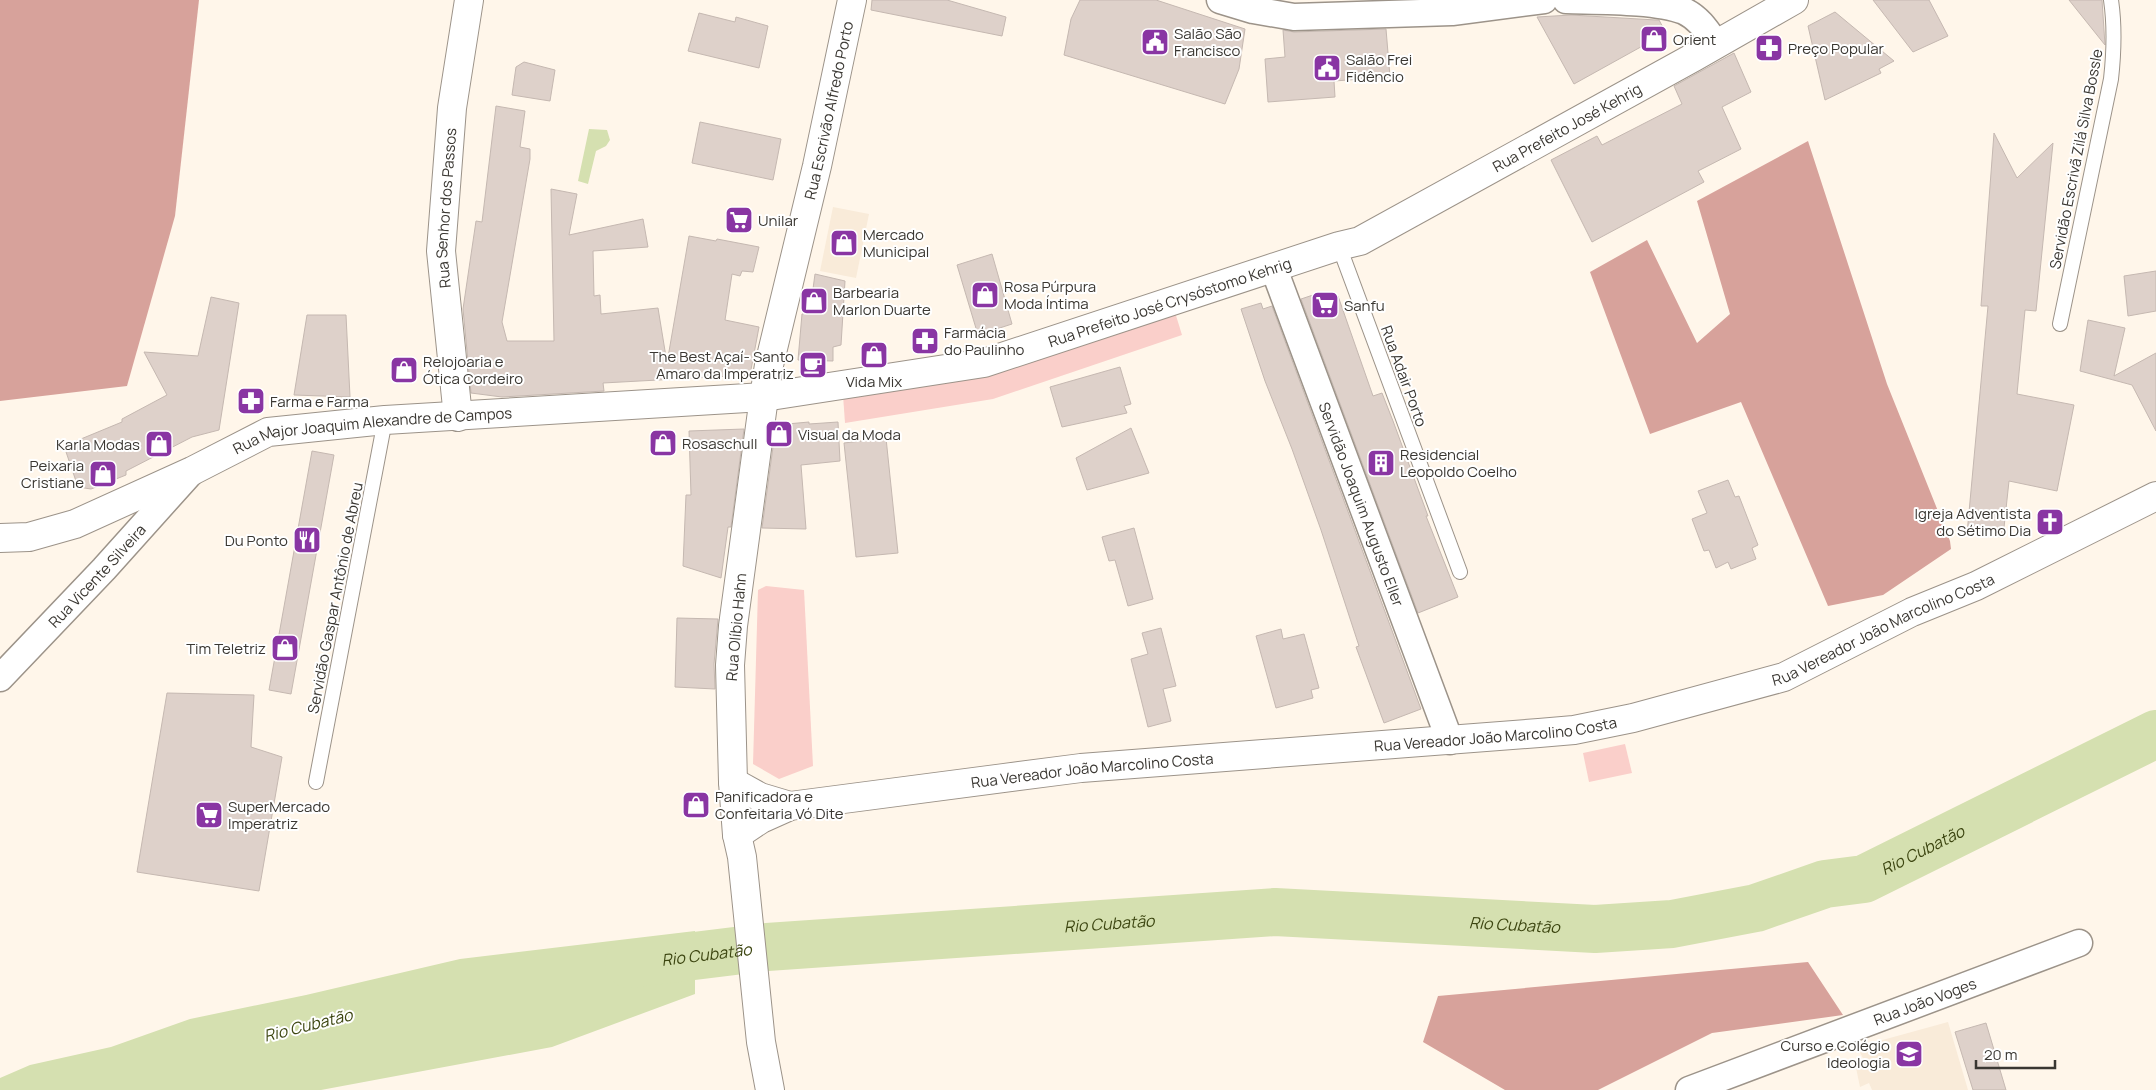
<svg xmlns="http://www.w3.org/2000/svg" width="2156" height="1090" font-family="Manrope,sans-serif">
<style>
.built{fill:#f9ebd9}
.green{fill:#facfca}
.forest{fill:#d7a29b}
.water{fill:#d5e0b0}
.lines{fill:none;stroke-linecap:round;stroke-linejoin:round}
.river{stroke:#d5e0b0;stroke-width:48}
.building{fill:#ded1ca;stroke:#c5b8b1}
.service-casing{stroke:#9c9389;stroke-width:16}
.minor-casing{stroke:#9c9389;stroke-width:29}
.tertiary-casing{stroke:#9c9389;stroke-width:30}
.secondary-casing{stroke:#9c9389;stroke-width:30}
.service{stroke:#fff;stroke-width:14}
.minor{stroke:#fff;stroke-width:26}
.tertiary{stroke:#fff;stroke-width:28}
.secondary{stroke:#fff;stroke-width:28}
.labels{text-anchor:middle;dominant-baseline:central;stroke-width:4;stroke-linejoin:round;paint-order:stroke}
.poi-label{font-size:15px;fill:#3a3732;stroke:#fff;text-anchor:start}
.street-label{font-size:15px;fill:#3a3732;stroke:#fff}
.water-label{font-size:16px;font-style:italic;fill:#3c4510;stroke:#fff}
</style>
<rect width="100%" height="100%" fill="#fff6ea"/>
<g class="built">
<path d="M 833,207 L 869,214 L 856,278 L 820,271 Z"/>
<path d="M 1948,1022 L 1968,1090 L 1872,1090 L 1869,1083 L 1860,1087 L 1855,1063 L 1864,1060 L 1857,1047 Z"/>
</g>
<g class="green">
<path d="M 1174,309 L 1182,335 L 993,399 L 845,423 L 843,395 Z"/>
<path d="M 766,586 L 804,590 L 813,766 L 779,779 L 753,764 L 758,590 Z"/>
<path d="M 1625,744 L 1632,773 L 1589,782 L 1583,753 Z"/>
</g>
<g class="forest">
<path d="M 0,0 L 199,0 L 175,216 L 127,386 L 0,401 Z"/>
<path d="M 1808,141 L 1887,384 L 1950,541 L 1951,549 L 1883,595 L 1828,606 L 1741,402 L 1650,434 L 1590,272 L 1647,240 L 1697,343 L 1730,314 L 1697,201 Z"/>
<path d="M 1808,962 L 1843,1015 L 1712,1033 L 1598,1090 L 1505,1090 L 1423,1042 L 1438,996 Z"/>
</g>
<g class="water">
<path d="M 589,129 L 607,130 L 610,140 L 606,146 L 596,151 L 588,184 L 578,181 Z"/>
<path d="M 695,931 L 695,994 L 552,1047 L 321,1090 L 0,1090 L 0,1078 L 30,1065 L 111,1047 L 190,1019 L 306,995 L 460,959 Z"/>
</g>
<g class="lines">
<path class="river" id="s1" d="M 629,964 L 767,947 L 1275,912 L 1595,929 L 1672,924 L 1756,908 L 1825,884 L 1864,879 L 2156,734"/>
</g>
<g class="building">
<path d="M 872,0 L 947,0 L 1006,17 L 1002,36 L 871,10 Z"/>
<path d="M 1080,0 L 1156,0 L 1245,29 L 1239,69 L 1225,104 L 1064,55 L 1071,19 Z"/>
<path d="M 1873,0 L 1929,0 L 1948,36 L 1913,52 Z"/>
<path d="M 2069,0 L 2102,0 L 2105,45 Z"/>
<path d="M 1835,12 L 1894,61 L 1879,69 L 1881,73 L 1825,100 L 1808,26 Z"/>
<path d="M 699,13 L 735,22 L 736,17 L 768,26 L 759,68 L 688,51 Z"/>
<path d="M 1571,15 L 1656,20 L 1659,20 L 1666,33 L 1574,84 L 1537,17 Z"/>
<path d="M 1386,29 L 1390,77 L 1334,81 L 1335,97 L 1268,102 L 1265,59 L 1285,57 L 1283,30 L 1294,32 Z"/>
<path d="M 1734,53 L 1751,92 L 1722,107 L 1741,149 L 1698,171 L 1704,182 L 1592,242 L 1551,160 L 1597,136 L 1602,145 L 1682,104 L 1674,86 Z"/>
<path d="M 524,62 L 555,70 L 550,101 L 512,95 L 516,67 Z"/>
<path d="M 496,106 L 525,111 L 520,147 L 530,149 L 530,159 L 502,322 L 507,341 L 554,341 L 551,189 L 577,194 L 569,235 L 643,219 L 648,247 L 593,251 L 594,296 L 600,295 L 601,314 L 658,308 L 667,363 L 689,236 L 716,241 L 717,239 L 759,247 L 753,272 L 742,271 L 740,276 L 732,274 L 725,320 L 759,327 L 750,375 L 603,383 L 604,391 L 502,397 L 471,393 L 463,309 L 476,221 L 482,222 Z"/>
<path d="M 700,122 L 781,139 L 773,180 L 692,163 Z"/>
<path d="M 1994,133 L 2017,178 L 2053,143 L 2036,311 L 2025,310 L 2017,394 L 2074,405 L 2057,491 L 2009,481 L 2003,537 L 1967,534 L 1988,306 L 1981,306 Z"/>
<path d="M 992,254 L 1012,324 L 978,335 L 957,265 Z"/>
<path d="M 2156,271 L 2156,311 L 2128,316 L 2124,276 Z"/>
<path d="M 815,274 L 845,281 L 841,345 L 833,347 L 833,361 L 798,360 L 802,314 L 810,311 Z"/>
<path d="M 1313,295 L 1316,304 L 1338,296 L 1373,396 L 1382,393 L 1393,421 L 1428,516 L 1426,516 L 1458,597 L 1418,613 L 1301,299 Z"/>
<path d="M 211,297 L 239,303 L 219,430 L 192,437 L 126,471 L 126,475 L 91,489 L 78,487 L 64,446 L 122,422 L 122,419 L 167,395 L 144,352 L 198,356 Z"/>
<path d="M 1261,303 L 1263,309 L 1272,306 L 1421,709 L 1384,723 L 1356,647 L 1359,646 L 1321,530 L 1292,449 L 1265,381 L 1241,309 Z"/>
<path d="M 307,315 L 346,315 L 350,397 L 294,395 Z"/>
<path d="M 2088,320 L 2125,328 L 2114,376 L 2156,353 L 2156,431 L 2132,385 L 2080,371 Z"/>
<path d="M 1120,367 L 1131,404 L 1124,406 L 1127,413 L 1062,427 L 1050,387 Z"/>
<path d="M 809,422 L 809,424 L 838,422 L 840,461 L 801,465 L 806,529 L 762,528 L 776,425 Z"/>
<path d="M 1131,428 L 1149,473 L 1087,490 L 1076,458 Z"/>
<path d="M 744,429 L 731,527 L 728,527 L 721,578 L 683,566 L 686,495 L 691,495 L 689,431 Z"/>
<path d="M 886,438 L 898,553 L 856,557 L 844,443 Z"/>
<path d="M 312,451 L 334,455 L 291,694 L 269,690 Z"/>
<path d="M 1728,480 L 1735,497 L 1739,496 L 1758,545 L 1752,548 L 1756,559 L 1731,569 L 1728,562 L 1716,568 L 1709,550 L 1704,551 L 1692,519 L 1707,513 L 1698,491 Z"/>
<path d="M 1134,528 L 1153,599 L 1128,606 L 1115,560 L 1109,561 L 1102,537 Z"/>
<path d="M 677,618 L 718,619 L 714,664 L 715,689 L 675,687 Z"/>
<path d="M 1161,628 L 1176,686 L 1163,689 L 1171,721 L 1148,727 L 1131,659 L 1148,654 L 1142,633 Z"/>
<path d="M 1281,629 L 1283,639 L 1304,634 L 1319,688 L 1311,690 L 1313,698 L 1276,708 L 1256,636 Z"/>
<path d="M 167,693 L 254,695 L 251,747 L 282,757 L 259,891 L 137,872 Z"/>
<path d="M 1986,1023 L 2006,1090 L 1973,1090 L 1955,1032 Z"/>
</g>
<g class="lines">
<defs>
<g id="service">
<path d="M 1339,246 L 1460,572"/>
<path d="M 2060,324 L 2111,79 C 2114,52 2115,27 2111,0"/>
<path d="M 316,782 L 385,420"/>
</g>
<g id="minor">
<path d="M 1220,0 L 1253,10 L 1294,17 L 1452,12 L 1544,0"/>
<path d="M 1566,0 C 1599,1 1656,0 1684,11 C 1699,18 1707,31 1716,44"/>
<path id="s2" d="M 1274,269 L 1450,741"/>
<path id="s3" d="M 0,678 L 104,569 L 192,471"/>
<path id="s4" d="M 1689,1090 L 2079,943"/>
</g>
<g id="tertiary">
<path id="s5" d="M 764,397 L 769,365 L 817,166 L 852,0"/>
<path id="s6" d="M 458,417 L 441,251 L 452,108 L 469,0"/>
</g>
<g id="secondary">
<path d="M 764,397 L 733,626 L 730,665 L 733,782 L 737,835 L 742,857 L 761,1042 L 770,1090"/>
<path id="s7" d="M 0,538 L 29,537 L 75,524 L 192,471 L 268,432 L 385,420 L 764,397 L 984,363 L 1339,246 L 1360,241 L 1694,57 L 1794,0"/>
<path d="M 733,782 L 760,797 L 790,806"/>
<path id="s8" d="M 737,835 L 761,819 L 790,806 L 1081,768 L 1539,733 L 1574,730 L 1633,718 L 1784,677 L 1912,612 L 1976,586 L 2156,496"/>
</g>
</defs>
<use href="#service" class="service-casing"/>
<use href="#minor" class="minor-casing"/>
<use href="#tertiary" class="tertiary-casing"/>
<use href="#secondary" class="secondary-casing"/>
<use href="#service" class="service"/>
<use href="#minor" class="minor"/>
<use href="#tertiary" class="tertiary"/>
<use href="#secondary" class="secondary"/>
</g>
<defs>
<symbol id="shop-square" viewBox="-11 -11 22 22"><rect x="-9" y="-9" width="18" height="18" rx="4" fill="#8935a3" stroke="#fff"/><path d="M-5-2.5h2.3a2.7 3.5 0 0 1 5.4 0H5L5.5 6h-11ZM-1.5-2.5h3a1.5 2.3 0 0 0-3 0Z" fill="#fff"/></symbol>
<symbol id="civic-square" viewBox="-11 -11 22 22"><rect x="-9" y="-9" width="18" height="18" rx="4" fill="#8935a3" stroke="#fff"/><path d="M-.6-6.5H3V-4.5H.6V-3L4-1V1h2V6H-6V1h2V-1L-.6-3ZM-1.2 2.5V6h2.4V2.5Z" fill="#fff"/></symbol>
<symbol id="pharmacy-square" viewBox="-11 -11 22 22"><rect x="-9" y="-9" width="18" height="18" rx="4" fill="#8935a3" stroke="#fff"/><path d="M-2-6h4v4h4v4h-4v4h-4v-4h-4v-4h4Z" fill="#fff"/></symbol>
<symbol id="supermarket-square" viewBox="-11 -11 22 22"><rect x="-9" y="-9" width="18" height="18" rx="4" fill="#8935a3" stroke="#fff"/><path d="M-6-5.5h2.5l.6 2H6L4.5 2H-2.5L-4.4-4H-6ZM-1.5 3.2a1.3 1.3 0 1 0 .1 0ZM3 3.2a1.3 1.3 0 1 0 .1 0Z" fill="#fff"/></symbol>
<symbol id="cafe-square" viewBox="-11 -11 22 22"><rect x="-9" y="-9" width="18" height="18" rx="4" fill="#8935a3" stroke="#fff"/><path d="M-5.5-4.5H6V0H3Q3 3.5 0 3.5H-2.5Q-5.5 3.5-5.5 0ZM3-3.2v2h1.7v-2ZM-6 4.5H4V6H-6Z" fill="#fff"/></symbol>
<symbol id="building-square" viewBox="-11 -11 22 22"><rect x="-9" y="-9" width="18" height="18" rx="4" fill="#8935a3" stroke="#fff"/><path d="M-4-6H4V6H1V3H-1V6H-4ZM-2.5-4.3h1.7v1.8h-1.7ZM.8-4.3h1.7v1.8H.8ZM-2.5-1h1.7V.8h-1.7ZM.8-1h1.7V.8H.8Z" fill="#fff"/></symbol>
<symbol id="church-square" viewBox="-11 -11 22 22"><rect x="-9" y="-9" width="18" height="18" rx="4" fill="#8935a3" stroke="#fff"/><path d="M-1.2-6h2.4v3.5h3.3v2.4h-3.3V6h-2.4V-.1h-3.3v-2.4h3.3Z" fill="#fff"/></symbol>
<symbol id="restaurant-square" viewBox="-11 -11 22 22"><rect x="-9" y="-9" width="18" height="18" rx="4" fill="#8935a3" stroke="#fff"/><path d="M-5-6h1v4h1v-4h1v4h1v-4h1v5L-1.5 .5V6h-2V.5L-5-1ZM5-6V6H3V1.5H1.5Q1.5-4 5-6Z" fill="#fff"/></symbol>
<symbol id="school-square" viewBox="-11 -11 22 22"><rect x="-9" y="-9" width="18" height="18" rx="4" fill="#8935a3" stroke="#fff"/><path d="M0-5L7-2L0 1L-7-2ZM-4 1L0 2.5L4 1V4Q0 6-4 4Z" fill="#fff"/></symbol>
</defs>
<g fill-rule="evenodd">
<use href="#shop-square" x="1638" y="23" width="32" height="32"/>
<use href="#civic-square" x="1139" y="26" width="32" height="32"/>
<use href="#pharmacy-square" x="1753" y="32" width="32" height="32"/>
<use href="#civic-square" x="1311" y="52" width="32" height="32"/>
<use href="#supermarket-square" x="723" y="204" width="32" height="32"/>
<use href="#shop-square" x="828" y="227" width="32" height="32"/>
<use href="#shop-square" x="969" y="279" width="32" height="32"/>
<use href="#shop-square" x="798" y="285" width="32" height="32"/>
<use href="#supermarket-square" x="1309" y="289" width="32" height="32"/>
<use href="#pharmacy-square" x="909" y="325" width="32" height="32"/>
<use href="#shop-square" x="858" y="339" width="32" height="32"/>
<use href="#cafe-square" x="797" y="349" width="32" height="32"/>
<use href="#shop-square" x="388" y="354" width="32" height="32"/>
<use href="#pharmacy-square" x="235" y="385" width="32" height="32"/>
<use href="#shop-square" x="763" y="418" width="32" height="32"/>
<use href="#shop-square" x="647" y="427" width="32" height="32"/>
<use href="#shop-square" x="143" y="428" width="32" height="32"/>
<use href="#building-square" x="1365" y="447" width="32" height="32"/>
<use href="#shop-square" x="87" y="458" width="32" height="32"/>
<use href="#church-square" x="2034" y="506" width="32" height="32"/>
<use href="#restaurant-square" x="291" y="524" width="32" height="32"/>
<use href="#shop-square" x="269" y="632" width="32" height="32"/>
<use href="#shop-square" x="680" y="789" width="32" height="32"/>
<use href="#supermarket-square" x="193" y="799" width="32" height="32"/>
<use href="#school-square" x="1893" y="1038" width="32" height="32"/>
</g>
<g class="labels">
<g class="poi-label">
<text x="1174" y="33">Salão São<tspan x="1174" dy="17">Francisco</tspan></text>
<text x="1673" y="39">Orient</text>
<text x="1788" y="48">Preço Popular</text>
<text x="1346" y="59">Salão Frei<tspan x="1346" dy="17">Fidêncio</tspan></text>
<text x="758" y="220">Unilar</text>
<text x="863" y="234">Mercado<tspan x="863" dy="17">Municipal</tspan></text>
<text x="1004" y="286">Rosa Púrpura<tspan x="1004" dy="17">Moda Íntima</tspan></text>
<text x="833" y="292">Barbearia<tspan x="833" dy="17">Marlon Duarte</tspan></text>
<text x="1344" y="305">Sanfu</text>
<text x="944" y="332">Farmácia<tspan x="944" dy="17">do Paulinho</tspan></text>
<text x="794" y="356" text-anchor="end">The Best Açaí- Santo<tspan x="794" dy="17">Amaro da Imperatriz</tspan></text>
<text x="423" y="361">Relojoaria e<tspan x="423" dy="17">Ótica Cordeiro</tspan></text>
<text x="874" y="381" text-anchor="middle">Vida Mix</text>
<text x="270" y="401">Farma e Farma</text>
<text x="798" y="434">Visual da Moda</text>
<text x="682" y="443">Rosaschull</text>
<text x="140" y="444" text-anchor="end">Karla Modas</text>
<text x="1400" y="454">Residencial<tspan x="1400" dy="17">Leopoldo Coelho</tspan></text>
<text x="84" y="465" text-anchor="end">Peixaria<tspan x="84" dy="17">Cristiane</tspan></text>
<text x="2031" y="513" text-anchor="end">Igreja Adventista<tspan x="2031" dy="17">do Sétimo Dia</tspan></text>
<text x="288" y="540" text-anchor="end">Du Ponto</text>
<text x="266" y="648" text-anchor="end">Tim Teletriz</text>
<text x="715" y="796">Panificadora e<tspan x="715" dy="17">Confeitaria Vó Dite</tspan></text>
<text x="228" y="806">SuperMercado<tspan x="228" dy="17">Imperatriz</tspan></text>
<text x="1890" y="1045" text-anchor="end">Curso e Colégio<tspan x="1890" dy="17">Ideologia</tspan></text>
</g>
<g class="street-label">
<text stroke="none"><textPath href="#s5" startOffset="294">Rua Escrivão Alfredo Porto</textPath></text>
<text stroke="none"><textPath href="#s7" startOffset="1642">Rua Prefeito José Kehrig</textPath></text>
<text transform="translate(2076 159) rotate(-79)">Servidão Escrivã Zilá Silva Bossle</text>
<text stroke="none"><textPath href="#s6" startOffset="210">Rua Senhor dos Passos</textPath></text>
<text stroke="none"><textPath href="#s7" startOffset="1206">Rua Prefeito José Crysóstomo Kehrig</textPath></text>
<text transform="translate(1404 376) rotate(70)">Rua Adair Porto</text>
<text stroke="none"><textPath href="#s7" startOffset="394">Rua Major Joaquim Alexandre de Campos</textPath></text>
<text stroke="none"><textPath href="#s2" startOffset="251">Servidão Joaquim Augusto Eller</textPath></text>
<text stroke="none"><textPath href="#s3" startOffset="141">Rua Vicente Silveira</textPath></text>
<text transform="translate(335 598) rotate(-79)">Servidão Gaspar Antônio de Abreu</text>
<text transform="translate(736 627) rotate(-85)">Rua Olíbio Hahn</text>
<text stroke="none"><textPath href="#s8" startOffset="1175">Rua Vereador João Marcolino Costa</textPath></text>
<text stroke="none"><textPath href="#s8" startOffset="770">Rua Vereador João Marcolino Costa</textPath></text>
<text stroke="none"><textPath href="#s8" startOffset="365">Rua Vereador João Marcolino Costa</textPath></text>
<text stroke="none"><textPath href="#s4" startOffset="252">Rua João Voges</textPath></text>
</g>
<g class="water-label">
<text stroke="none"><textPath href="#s1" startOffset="1309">Rio Cubatão</textPath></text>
<text stroke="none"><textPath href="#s1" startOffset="482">Rio Cubatão</textPath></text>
<text stroke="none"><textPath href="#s1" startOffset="888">Rio Cubatão</textPath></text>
<text stroke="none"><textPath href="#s1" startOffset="78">Rio Cubatão</textPath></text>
<text transform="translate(308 1025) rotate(-14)">Rio Cubatão</text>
</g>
</g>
<path d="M1976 1060v8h79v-8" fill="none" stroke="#3a3732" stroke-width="2.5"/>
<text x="1984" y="1060" font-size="15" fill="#3a3732" stroke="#ffffff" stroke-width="4" paint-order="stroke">20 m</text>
</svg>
